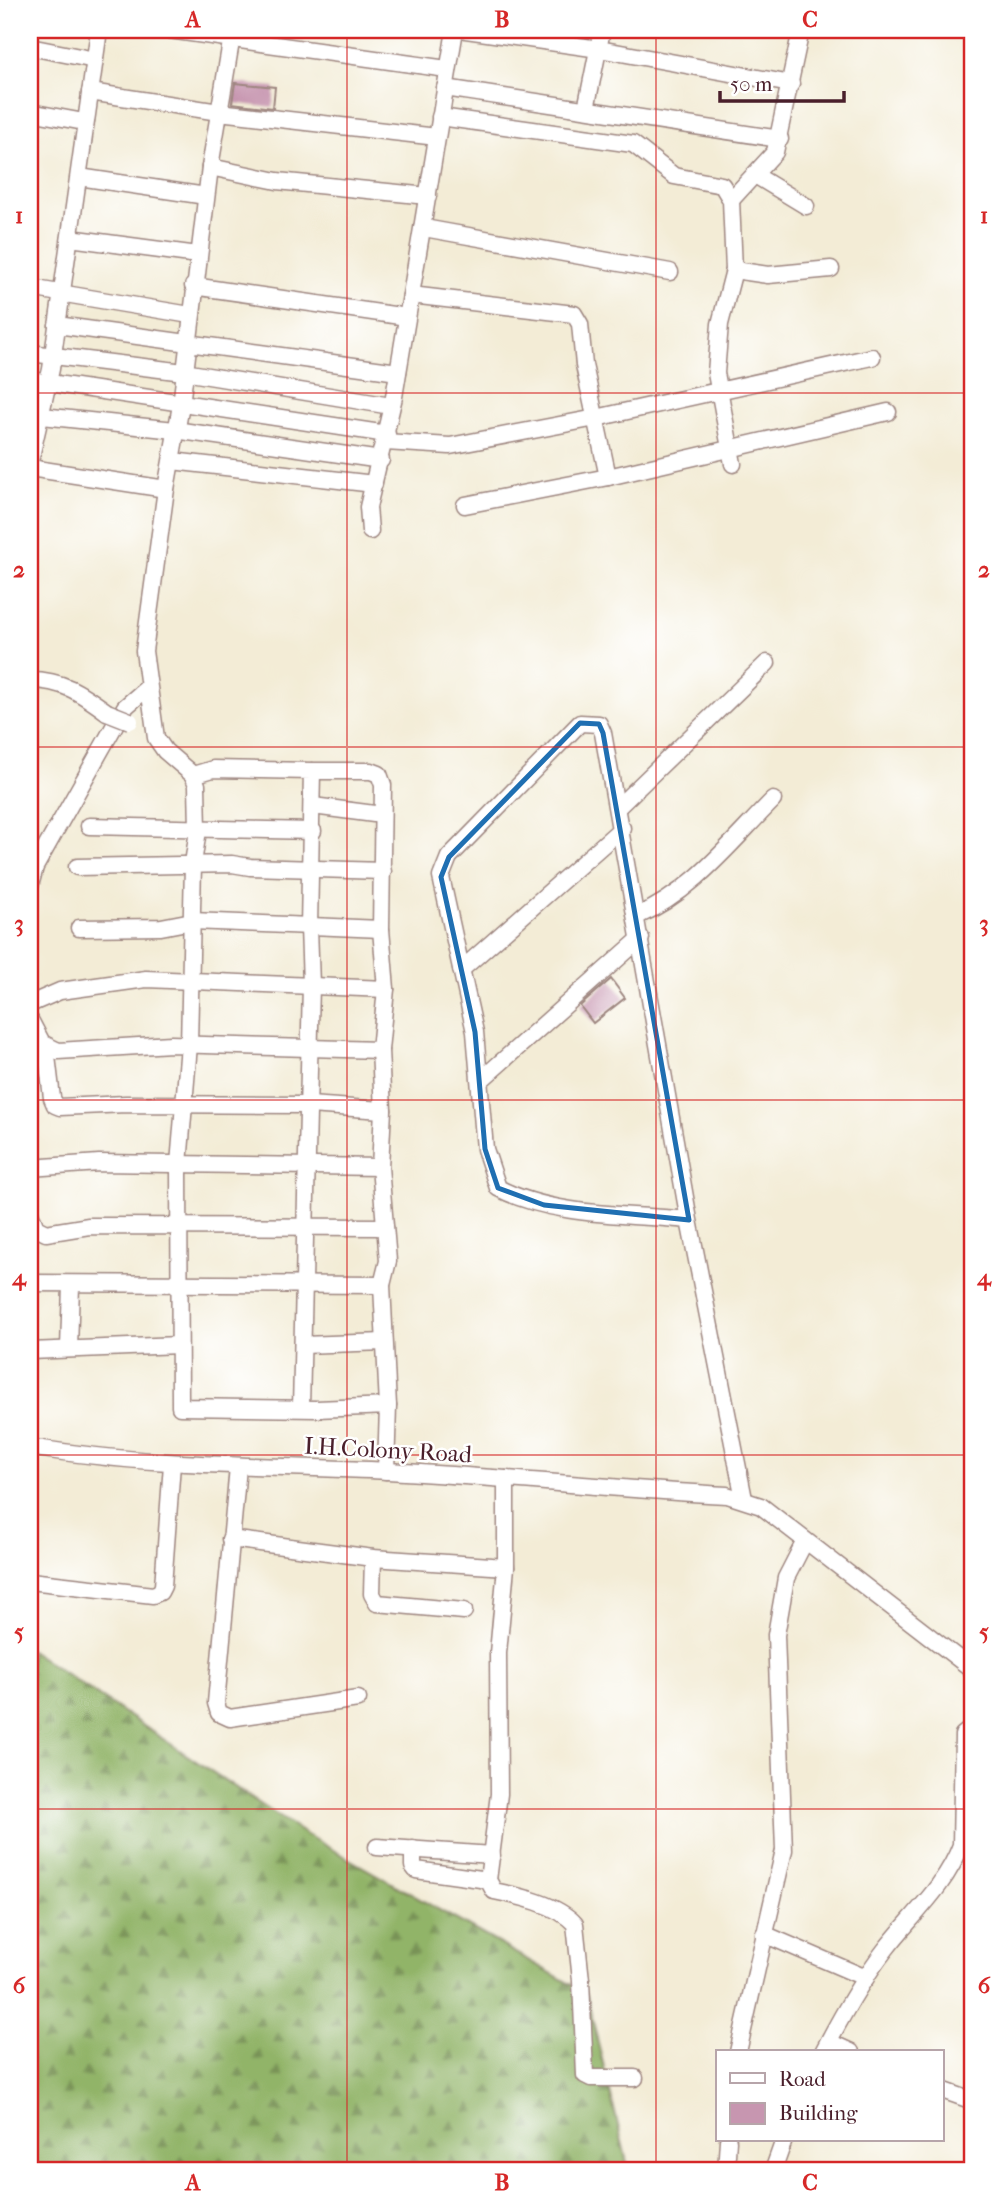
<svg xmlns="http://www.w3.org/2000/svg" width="1003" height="2201" font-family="'IM FELL French Canon',serif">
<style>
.forest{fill:url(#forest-firs);stroke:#6e6a4a;stroke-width:2}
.building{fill:#c796b0}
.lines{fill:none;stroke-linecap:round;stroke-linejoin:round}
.minor-casing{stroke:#9e8680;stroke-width:19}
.minor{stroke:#fff;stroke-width:16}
.minor-bridge-casing{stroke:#9e8680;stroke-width:19;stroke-linecap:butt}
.minor-bridge{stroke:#fff;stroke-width:16}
.marked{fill:none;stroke:#1f6fb2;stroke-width:5;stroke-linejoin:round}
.grid{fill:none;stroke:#d62828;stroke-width:2;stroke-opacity:0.55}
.labels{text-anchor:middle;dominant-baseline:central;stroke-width:5;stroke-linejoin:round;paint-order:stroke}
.street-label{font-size:24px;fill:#4a1f2b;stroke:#fff}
.neatline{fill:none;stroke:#d62828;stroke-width:2.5}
.grid-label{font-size:23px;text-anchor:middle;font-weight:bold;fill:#d62828}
</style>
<defs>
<pattern id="forest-firs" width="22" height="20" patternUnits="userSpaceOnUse" patternTransform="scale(1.75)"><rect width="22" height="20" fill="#91b468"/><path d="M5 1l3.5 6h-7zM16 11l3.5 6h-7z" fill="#789256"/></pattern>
</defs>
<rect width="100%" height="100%" fill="#fff"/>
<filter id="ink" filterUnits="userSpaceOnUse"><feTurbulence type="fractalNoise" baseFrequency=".0143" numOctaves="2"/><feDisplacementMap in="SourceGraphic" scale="14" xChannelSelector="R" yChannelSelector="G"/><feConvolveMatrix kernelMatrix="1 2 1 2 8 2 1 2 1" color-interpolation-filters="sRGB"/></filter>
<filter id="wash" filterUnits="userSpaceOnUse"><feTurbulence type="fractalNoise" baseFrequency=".00686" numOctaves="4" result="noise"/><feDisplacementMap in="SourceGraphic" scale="28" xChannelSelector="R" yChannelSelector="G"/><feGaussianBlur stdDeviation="1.57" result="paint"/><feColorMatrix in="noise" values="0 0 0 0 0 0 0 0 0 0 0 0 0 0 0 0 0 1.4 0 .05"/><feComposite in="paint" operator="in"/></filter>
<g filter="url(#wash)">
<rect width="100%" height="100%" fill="#f3ecd6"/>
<path class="forest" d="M 30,1650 L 305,1834 L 586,1993 L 629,2171 L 30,2171 Z"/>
<g id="blocks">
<g class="building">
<path d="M 235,83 L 275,87 L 273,108 L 232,103 Z"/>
<path d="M 611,979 L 625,998 L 593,1023 L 580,1006 Z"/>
</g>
</g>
</g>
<g filter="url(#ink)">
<use href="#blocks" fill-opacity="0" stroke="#9e8680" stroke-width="2"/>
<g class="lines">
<defs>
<g id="minor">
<path d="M 169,30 L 447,69"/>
<path d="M 233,30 L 210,167 L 181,405 L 166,489 L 144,651 L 156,738 L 165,751 L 193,775 L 197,785 L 198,830 L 193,864 L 189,1045 L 179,1164 L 180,1407 L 317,1409 L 388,1406 L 386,1471"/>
<path d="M 466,30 L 599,49 L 791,84"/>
<path d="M 30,47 L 95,60"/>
<path d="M 445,88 L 780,139"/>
<path d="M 90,92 L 219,112 L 437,137"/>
<path d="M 586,109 L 602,30"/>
<path d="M 30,112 L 84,122"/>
<path d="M 440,117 L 633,144 L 674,176 L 722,185 L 731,200 L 734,270 L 720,324 L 716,373 L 733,464"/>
<path d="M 210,167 L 277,181 L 428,196"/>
<path d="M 755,175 L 806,206"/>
<path d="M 79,177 L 206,196"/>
<path d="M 731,200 L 775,152 L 801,30"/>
<path d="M 424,228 L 670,272"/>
<path d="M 70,238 L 198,255"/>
<path d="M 734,270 L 768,275 L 831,269"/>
<path d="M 193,286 L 407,317"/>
<path d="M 30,288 L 190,315"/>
<path d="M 411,295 L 574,314 L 580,324 L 584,365 L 608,477"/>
<path d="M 57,325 L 398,372"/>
<path d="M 30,353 L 184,372 L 391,406"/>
<path d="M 30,380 L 387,434"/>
<path d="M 42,416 L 175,430 L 381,460"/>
<path d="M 385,442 L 450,446 L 596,418 L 872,357"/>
<path d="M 30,461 L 51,369 L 99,30"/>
<path d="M 172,461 L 374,484"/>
<path d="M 30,468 L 166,489"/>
<path d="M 465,505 L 608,477 L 888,412"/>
<path d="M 370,531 L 368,507 L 394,397 L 455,30"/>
<path d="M 30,680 C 63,680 81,693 107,712"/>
<path d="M 312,771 L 371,771 L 379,774 L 383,785 L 381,929 L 386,989 L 380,1050 L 383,1110 L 380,1167 L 388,1261 L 382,1285 L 388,1406"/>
<path d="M 193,775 L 213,769 L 312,771 L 309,927 L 311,985 L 301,1408"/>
<path d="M 313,806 L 382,815"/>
<path d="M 618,807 L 767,663"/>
<path d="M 89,826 L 313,831"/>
<path d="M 77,867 L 232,864 L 250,867 L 383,871"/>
<path d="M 30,886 L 35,867 L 125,707 L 147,688"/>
<path d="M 637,916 C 692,893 732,841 773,800"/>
<path d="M 79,928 L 161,927 L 192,921 L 381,929"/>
<path d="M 461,970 L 622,828"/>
<path d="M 30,1004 L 60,991 L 146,979 L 386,989"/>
<path d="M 30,1020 L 42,1043 L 58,1051 L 171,1044 L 380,1050"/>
<path d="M 46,1048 L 52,1098 L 55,1105 L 60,1107 L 126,1104 L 309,1105 L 383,1110"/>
<path d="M 481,1080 L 641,938"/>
<path d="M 30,1168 L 99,1163 L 380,1167"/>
<path d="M 30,1213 L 36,1228 L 46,1233 L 89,1226 L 385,1227"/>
<path d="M 689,1220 C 627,1214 554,1217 498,1188 L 485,1149 L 475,1032 L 441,877 L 449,857 L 580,723 L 599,724 L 603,733 L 689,1220 L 744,1499"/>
<path d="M 30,1283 L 382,1285"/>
<path d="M 303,1345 L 384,1342"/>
<path d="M 69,1349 L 71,1285"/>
<path d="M 30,1351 L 179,1345"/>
<path d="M 30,1447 C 149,1467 268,1465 388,1471 C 501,1477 614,1489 727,1495 L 761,1506 L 973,1670"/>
<path d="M 238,1467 L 216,1703 L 219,1713 L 230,1718 L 358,1699"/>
<path d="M 506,1479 L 506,1567 L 498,1653 L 499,1794 L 488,1880 L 494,1891 C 519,1896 557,1904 575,1924 L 581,1980 L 585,2075 L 591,2078 L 635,2078"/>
<path d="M 230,1539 L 373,1558 L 506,1567"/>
<path d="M 373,1558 L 372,1594 L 377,1603 L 464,1611"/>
<path d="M 30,1581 L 153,1595 L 160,1592 L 163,1586 L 172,1464"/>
<path d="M 377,1847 L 492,1855"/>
<path d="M 413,1849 L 413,1866 L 416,1870 L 488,1880"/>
<path d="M 764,1934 L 866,1978"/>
<path d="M 829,2042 L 851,2052"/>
<path d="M 738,2052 L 784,1850 L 776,1635 L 786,1578 L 805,1541"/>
<path d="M 823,2052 C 841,2017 861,1981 885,1950 C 912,1915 946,1886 961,1845 L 963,1735 L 973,1727"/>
<path d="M 942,2090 L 973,2101"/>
<path d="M 726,2171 L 728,2140"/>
<path d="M 773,2171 L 784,2140"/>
</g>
</defs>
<use href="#minor" class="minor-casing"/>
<use href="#minor" class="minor"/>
<defs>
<path id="minor-bridge" d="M 107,712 L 130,721"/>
</defs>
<use href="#minor-bridge" class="minor-bridge-casing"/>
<use href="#minor-bridge" class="minor-bridge"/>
</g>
</g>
<path class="marked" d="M 580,723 L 599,724 L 603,733 L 689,1220 L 544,1205 L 498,1188 L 485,1149 L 475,1032 L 441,877 L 449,857 Z"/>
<path class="grid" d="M 347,30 L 347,2171M 656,30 L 656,2171M 30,393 L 973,393M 30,747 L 973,747M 30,1100 L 973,1100M 30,1455 L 973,1455M 30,1809 L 973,1809"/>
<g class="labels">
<g class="street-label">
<text transform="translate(388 1450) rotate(3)">I.H.Colony Road</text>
</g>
</g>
<rect width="1003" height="2201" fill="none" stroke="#fff" stroke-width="77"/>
<rect x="716" y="2050" width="228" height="91" fill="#ffffff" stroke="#b7a5aa" stroke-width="2"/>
<rect x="730" y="2073" width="35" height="10" fill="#ffffff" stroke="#b7a5aa" stroke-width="2"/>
<text x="779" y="2086" font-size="21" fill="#4a1f2b">Road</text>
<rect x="730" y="2103" width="35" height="21" fill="#c796b0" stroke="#b7a5aa" stroke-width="2"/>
<text x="779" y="2120" font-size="21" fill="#4a1f2b">Building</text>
<path d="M720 91v10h124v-10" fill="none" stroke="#4a1f2b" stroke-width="3.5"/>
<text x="730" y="91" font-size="21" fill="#4a1f2b" stroke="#ffffff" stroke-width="5" paint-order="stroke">50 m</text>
<rect x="38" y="38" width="926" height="2124" class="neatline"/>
<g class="grid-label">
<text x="193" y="27">A</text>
<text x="502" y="27">B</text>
<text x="810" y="27">C</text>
<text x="19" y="223">1</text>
<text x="984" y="223">1</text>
<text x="19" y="577">2</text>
<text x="984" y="577">2</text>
<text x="19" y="931">3</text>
<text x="984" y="931">3</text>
<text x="19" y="1285">4</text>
<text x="984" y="1285">4</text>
<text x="19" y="1639">5</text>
<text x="984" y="1639">5</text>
<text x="19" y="1993">6</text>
<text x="984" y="1993">6</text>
<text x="193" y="2190">A</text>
<text x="502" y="2190">B</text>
<text x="810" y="2190">C</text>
</g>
</svg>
